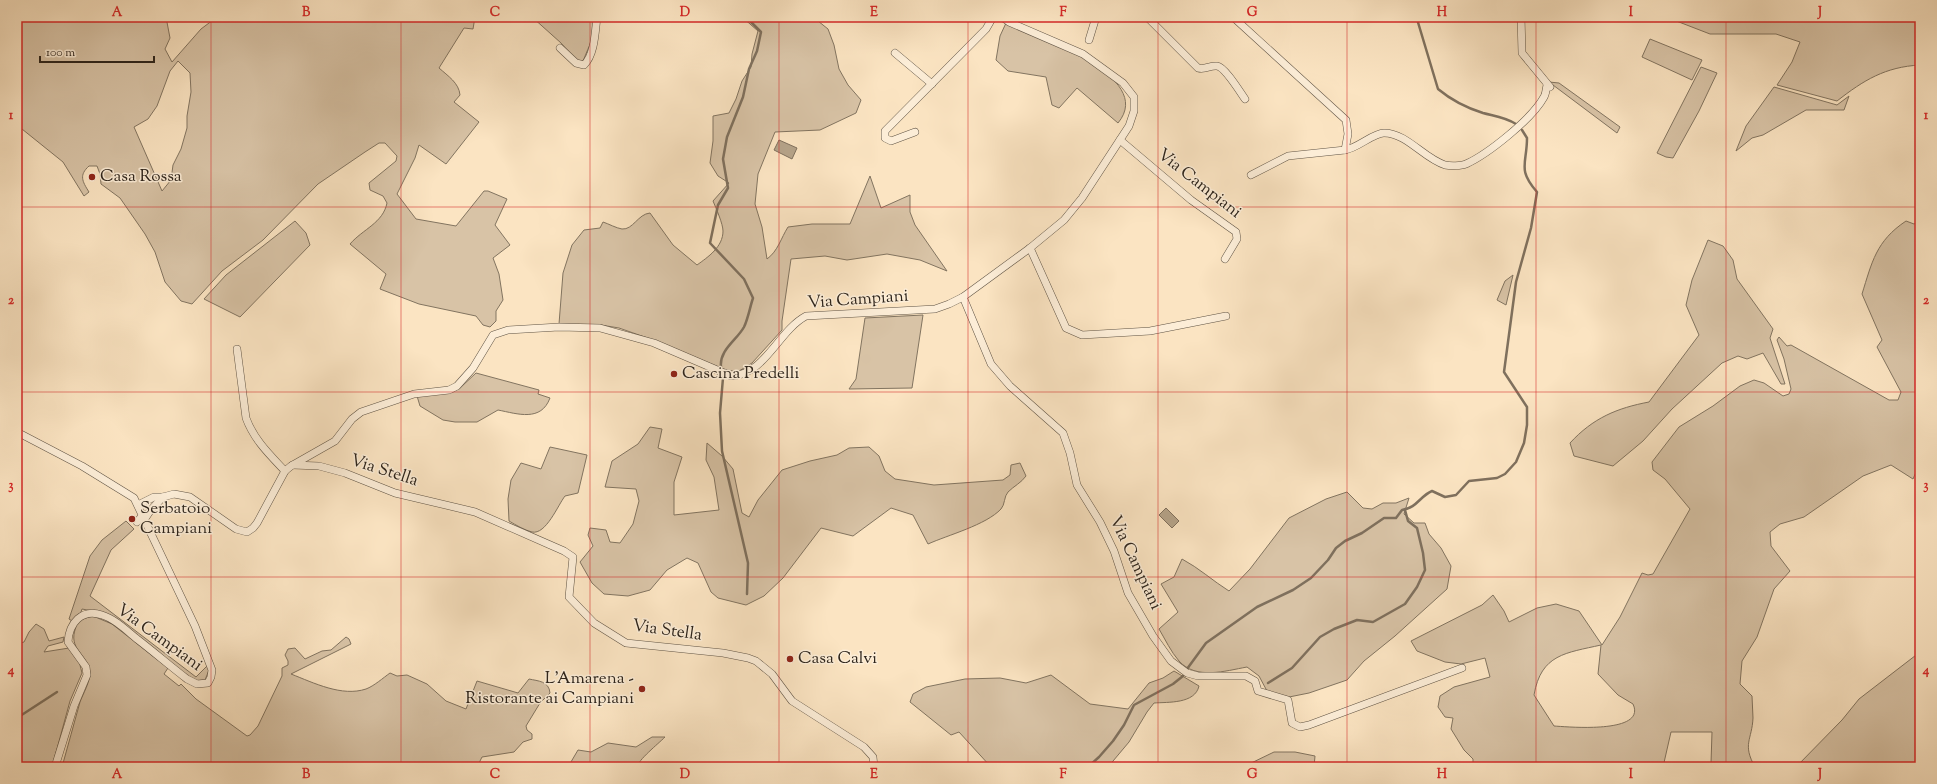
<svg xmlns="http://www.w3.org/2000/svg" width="1937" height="784" font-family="'Sorts Mill Goudy',serif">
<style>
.green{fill:#d8c3a6;stroke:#827460;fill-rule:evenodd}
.water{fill:#b5a389;stroke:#7f705d}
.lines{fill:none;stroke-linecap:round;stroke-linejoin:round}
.stream{stroke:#7f705d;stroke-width:2.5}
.street-casing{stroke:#605445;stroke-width:8}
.street{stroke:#fcedd7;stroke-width:7}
.grid{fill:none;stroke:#d62828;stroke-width:1;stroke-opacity:0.55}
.poi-dot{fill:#8f2418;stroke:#fcedd7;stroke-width:1.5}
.labels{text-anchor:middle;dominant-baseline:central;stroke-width:3;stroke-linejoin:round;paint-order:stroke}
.poi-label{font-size:17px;fill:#2d241b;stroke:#fcedd7;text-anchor:start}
.street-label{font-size:17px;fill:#2d241b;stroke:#fcedd7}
.neatline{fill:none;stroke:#d62828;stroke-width:1.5}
.grid-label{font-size:13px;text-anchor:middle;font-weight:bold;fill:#d62828}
</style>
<rect width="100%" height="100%" fill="#fbe4c2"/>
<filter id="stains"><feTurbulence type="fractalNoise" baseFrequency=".005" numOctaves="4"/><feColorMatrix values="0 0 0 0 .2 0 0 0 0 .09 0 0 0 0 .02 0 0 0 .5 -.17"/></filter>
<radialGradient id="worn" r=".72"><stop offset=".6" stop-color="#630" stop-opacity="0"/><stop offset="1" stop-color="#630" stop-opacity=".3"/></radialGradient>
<g class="green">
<path d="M 17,17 L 166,17 L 170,38 L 165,49 L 172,62 L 201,29 L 217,17 L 475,17 L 473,29 L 464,28 L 439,68 C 448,76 459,83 460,95 L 454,102 L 479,122 L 446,164 L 419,145 L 415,158 L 397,194 L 416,219 L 456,226 L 484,191 L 488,191 L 507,199 L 495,225 L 510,245 L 493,258 L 499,274 L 503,300 L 496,311 L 496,321 L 490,327 L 483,325 L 476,316 L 419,304 L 380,289 L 386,274 L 350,244 C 363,229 383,223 387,203 L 383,196 L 370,190 L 369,183 L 396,161 L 397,156 L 385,143 L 379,143 L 365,152 L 318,184 L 263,240 L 222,271 L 192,304 L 181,301 L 165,282 L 155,252 L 145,234 L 120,198 L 101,184 L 100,174 L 97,166 L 89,166 C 79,175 82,181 89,192 L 84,196 L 63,162 L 17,125 ZM 178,61 L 190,73 L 191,92 L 187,116 L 187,128 L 181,149 L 173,165 L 171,180 L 162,191 L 134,127 L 148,119 L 157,106 L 170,71 Z"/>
<path d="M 532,17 L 596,17 L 593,37 L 583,61 L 576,60 L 561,43 Z"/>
<path d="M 742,17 L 813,17 L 828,29 L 834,45 L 839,69 L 848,85 L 861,100 L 856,113 L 820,130 L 775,132 L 758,174 L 755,204 L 762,227 L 767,259 C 778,251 781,238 788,227 L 812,224 L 850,224 L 870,176 L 881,208 L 910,195 L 910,212 L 915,225 L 947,271 L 920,260 L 887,254 L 847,260 L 825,256 L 791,259 L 782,321 L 782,330 L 752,363 L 739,371 L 733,371 L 723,369 L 659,342 L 619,328 L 601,325 L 559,324 L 563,273 L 572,245 L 584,230 L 600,228 L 603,222 C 609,224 616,228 622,229 C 633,230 638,214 650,213 L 673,245 L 697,265 C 708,257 723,247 723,231 C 723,224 716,208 713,201 L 729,183 L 718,176 L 710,163 L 713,141 L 713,116 L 729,113 L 736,99 L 742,81 L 751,67 L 752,54 L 758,31 Z"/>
<path d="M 1666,17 L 1920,17 L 1920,65 C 1885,67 1864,80 1837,101 L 1777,85 L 1792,62 L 1800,42 L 1776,34 L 1710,34 Z"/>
<path d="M 1006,23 C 1035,36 1157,76 1118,123 L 1077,88 L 1059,108 L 1052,105 L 1046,77 L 1008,71 L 996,60 L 1000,36 Z"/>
<path d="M 1650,39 L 1702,60 L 1692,80 L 1642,57 Z"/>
<path d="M 1701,67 L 1717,73 L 1699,111 L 1673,158 L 1666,157 L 1657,153 Z"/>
<path d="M 1549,82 L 1559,83 L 1620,127 L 1617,133 Z"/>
<path d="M 1774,87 L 1837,105 L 1849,96 L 1844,110 L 1806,110 L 1763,135 L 1752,138 L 1736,151 L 1746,126 Z"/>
<path d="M 295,221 L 306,233 L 310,245 L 240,317 L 204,299 L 226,275 Z"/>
<path d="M 1906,221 L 1914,224 L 1920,221 L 1920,463 L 1913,479 L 1891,465 L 1863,476 L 1804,517 L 1780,524 L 1770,532 L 1771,546 L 1790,571 L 1774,589 L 1757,637 L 1742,661 L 1740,684 L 1752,696 C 1752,703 1753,711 1753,718 C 1752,740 1742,744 1755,767 L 1713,767 L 1711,763 L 1712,732 L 1671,732 L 1663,767 L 1473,767 L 1473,759 L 1464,750 L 1451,729 L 1453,718 L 1445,717 L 1438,707 L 1440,696 L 1454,687 L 1490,677 L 1485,658 L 1461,664 L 1445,662 L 1417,651 L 1411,641 L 1482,605 L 1493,595 L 1504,611 L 1509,622 L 1537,608 L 1556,604 L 1579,611 L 1602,645 L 1620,617 L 1642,573 L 1648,575 L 1653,574 L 1690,509 L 1665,479 L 1653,470 L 1652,462 L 1679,427 L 1713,406 L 1740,386 L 1754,380 L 1764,383 L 1783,396 L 1789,394 L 1791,389 L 1784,359 L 1777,340 L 1779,337 L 1787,346 L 1791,345 L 1889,400 L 1898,400 L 1901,392 L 1877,347 L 1882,340 L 1862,294 C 1872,262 1876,241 1906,221 ZM 1601,645 L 1598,674 L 1618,695 L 1633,704 C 1647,734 1569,727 1554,726 L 1534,695 C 1541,654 1566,653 1601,645 Z"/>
<path d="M 1708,240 L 1723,246 L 1733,260 L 1737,279 L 1773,329 L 1770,338 L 1785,384 L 1781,384 L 1763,353 L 1747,359 L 1738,356 L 1722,363 L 1672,409 L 1643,441 L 1613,466 L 1574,456 L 1570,443 C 1593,418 1617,408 1649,402 L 1699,335 L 1686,305 L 1692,280 Z"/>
<path d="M 1513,275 L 1506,305 L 1497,300 L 1505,281 Z"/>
<path d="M 923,315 L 912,388 L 849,389 L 856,379 L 865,318 Z"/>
<path d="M 476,373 L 539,390 L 538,394 L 550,398 C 541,422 518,414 498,410 L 477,422 L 455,422 L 443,420 L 420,406 L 417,396 L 453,392 L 460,388 Z"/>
<path d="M 650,427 L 662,429 L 658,448 L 682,457 L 674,482 L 674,515 L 719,510 L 714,477 L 706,460 L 707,443 L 722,456 L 733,469 L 742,513 L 749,517 L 758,500 L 782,470 L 810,461 L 837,455 L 849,448 L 869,447 L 879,456 L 885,471 L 895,479 L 934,485 L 1003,480 L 1010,475 L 1011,465 L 1020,463 L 1026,476 C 1021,483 1014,486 1008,492 C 1004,496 1005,505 1001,509 C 986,525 948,535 928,544 L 913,515 L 891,508 L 853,536 L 821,528 L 783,578 L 764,596 L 746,605 L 718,598 L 711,592 L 698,563 L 687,558 L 667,570 L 650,590 L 628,596 L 604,594 L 592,583 L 580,562 L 593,546 L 588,535 L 590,528 L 606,530 L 610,542 L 620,543 L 633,524 L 639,501 L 636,489 L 605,487 L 612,461 L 638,444 Z"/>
<path d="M 550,447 L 587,455 L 578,493 L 565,496 C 558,505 546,535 532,532 C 524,530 516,525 509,521 L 508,499 L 511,480 L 521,463 L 541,469 Z"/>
<path d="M 1347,492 L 1363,508 L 1372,509 L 1383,503 L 1396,503 L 1409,498 L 1404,514 L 1414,523 L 1425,523 L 1429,534 L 1441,548 L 1451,566 L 1447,589 L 1395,636 L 1364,661 L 1347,680 L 1309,693 L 1289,697 L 1267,691 L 1259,676 L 1247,667 C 1225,671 1196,680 1179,661 C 1171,652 1165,639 1159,629 L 1178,612 L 1161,584 L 1174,577 L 1182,559 C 1199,568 1213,581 1229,591 L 1250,569 L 1289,518 L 1326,499 Z"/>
<path d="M 126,521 L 134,529 L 111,550 L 90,596 L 196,677 L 207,666 L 209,670 L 205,680 L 194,681 L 98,612 L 82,609 L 80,615 L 72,621 L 69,619 L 90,556 L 102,540 Z"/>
<path d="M 93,616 L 112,624 L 168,668 L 164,674 L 179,686 L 181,684 L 196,699 L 247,736 L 250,735 L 258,726 L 282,676 L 282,668 L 288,665 L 288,661 L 285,655 L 288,649 L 295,648 L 305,659 L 322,651 L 331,650 L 346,637 L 349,639 L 351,644 L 291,674 C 314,683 342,697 366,689 C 374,686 383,678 390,673 L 397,676 L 407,675 L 427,684 L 446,701 L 466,709 L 477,681 L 518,693 L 529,679 C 538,681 549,681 550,693 L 540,703 L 526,726 L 527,730 L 532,734 L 532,739 L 523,742 L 514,752 L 482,757 L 477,767 L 62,767 C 68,745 74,724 80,702 C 83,694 90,682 90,673 C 88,653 67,650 76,627 C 78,619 86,618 93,616 Z"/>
<path d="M 36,624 L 44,629 L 49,641 L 64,637 L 63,642 L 48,646 L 44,652 L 69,648 L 79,661 L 82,673 L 70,701 L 52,767 L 17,767 L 17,640 L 21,643 L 24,642 L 29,632 Z"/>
<path d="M 1920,652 L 1920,767 L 1796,767 L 1842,720 L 1859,699 Z"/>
<path d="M 1174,671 L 1199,686 C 1195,704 1168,702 1154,703 L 1147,712 L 1129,742 L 1108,767 L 991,767 L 959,732 L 951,735 L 910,702 L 913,694 L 926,687 L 965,679 L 1000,678 L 1026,683 L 1051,675 L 1090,704 L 1128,709 L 1149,683 L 1163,678 Z"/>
<path d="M 652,737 L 665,737 C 658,744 638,760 637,767 L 568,767 L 578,750 L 591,752 L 608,743 L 636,747 Z"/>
<path d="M 1274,752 L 1295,752 L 1315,756 L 1314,767 L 1243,767 Z"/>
</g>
<g class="water">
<path d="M 779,140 L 797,148 L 792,159 L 774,150 Z"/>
<path d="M 1166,508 L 1179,521 L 1172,528 L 1159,515 Z"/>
</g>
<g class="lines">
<g class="stream">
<path d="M 1414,17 L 1417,19 L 1438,89 C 1450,99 1467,108 1483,113 C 1494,116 1505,117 1516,124"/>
<path d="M 721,367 C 719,350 737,340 744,327 C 748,319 750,307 753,298 L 744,279 L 710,243 L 718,205 L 728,188 L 723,159 L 727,137 L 743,97 L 749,69 L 757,51 L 761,32 L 751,22 L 752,17"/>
<path d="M 723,378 L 720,413 L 722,451 L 748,563 L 747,594"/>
<path d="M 1187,669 L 1206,643 L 1257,607 L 1293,590 L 1311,578 L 1328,560 L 1336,548 L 1345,541 L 1362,533 L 1384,518 L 1396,518 L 1402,510 C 1417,508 1420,496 1432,491 L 1445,497 L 1456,495 L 1469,481 L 1497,478 L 1505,474 L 1516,462 L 1524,443 L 1527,425 L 1527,407 L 1504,372 L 1516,282 L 1531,228 L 1537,192 C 1517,169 1527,164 1527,138 L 1522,130"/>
<path d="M 1268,683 L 1292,668 L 1320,637 L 1334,629 L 1357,620 L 1373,622 L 1405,604 L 1417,587 L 1425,570 L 1423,553 L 1417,528 L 1408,521 L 1405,510"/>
<path d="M 17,718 L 57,692"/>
<path d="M 1088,767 L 1099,757 L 1113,741 L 1124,725 L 1134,705 L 1173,684 L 1183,676"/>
</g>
<defs>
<g id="street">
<path d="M 1147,17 L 1198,68 C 1206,70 1210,65 1217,66 C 1225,67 1240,92 1245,99"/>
<path d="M 1233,17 L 1346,120 L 1348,134 L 1345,150 L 1288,156 L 1251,175"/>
<path d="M 1521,17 L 1522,53 L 1550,87"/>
<path d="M 1089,40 L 1096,17"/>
<path d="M 560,48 L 576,63 L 584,65 C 595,54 595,32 597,17"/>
<path d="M 895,53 L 932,84"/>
<path d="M 915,132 L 891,141 L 885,138 L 885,131 L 986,29 L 993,17"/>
<path d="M 1120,140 L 1191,200 L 1236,232 L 1237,239 L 1225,259"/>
<path d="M 1345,150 C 1358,148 1373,133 1384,133 C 1407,133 1423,158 1445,165 C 1450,166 1461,166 1466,164 C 1488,154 1532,119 1544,97 C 1546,94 1546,89 1547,85"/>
<path d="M 1030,248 L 1066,328 L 1082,335 L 1150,331 L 1226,316"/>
<path d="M 963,297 L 991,364 L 1010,386 L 1063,433 L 1070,453 L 1077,485 L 1100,522 L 1114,551 L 1128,593 L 1153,636 L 1171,661 L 1187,673 L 1198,676 L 1246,676 L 1255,681 L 1258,691 L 1288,700 L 1292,723 L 1300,727 L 1309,725 L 1462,668"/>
<path d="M 237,349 L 246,418 C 254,440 270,455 285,471"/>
<path d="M 17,432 L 82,466 L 134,498 L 195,626 L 212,670 L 211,677 L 208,683 L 197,684 L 187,679 C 170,666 154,652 137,639 C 126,630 115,619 102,615 C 82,608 69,623 68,642 L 86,667 L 87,675 L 74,706 L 55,767"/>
<path d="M 293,465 L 319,466 L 345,473 L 395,493 L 475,512 L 564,551 L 573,557 L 569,597 L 594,623 L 626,643 L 723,653 L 748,658 L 756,661 L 772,674 L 792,701 L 864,747 L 873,757 L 874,767"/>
<path d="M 138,505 L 154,497 L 163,497 L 174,494 L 190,497 L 236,529 L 247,532 L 253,528 L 257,523 L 285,471 L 291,466 L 335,441 L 352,419 L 361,412 L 414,394 L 449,390 L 457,386 L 473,368 L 493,335 L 508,330 L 559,327 L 600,328 L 654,343 L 731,376 C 765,375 778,331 806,316 L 935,309 L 949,304 L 963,297 L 1030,248 L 1064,220 L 1082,198 L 1129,126 L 1134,111 L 1134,97 L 1123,83 L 1083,54 L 1009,22 L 1002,17"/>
<path d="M 144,520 L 150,511 L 163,497"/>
<path d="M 137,522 L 142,516"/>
</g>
</defs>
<use href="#street" class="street-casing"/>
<use href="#street" class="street"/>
</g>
<path class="grid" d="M 211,17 L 211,767M 401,17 L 401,767M 590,17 L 590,767M 779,17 L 779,767M 968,17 L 968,767M 1158,17 L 1158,767M 1347,17 L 1347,767M 1536,17 L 1536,767M 1726,17 L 1726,767M 17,207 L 1920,207M 17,392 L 1920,392M 17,577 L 1920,577"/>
<g class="poi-dot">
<circle cx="92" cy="177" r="4"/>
<circle cx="674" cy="374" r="4"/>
<circle cx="132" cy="519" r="4"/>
<circle cx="790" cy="659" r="4"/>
<circle cx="642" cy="689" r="4"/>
</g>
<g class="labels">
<g class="poi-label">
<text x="100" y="177">Casa Rossa</text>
<text x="682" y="374">Cascina Predelli</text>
<text x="140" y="509">Serbatoio<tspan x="140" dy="20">Campiani</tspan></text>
<text x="798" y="659">Casa Calvi</text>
<text x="634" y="679" text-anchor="end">L'Amarena -<tspan x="634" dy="20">Ristorante ai Campiani</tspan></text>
</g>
<g class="street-label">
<text transform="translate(1199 184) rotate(38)">Via Campiani</text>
<text transform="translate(858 300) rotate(-4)">Via Campiani</text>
<text transform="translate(384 471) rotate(18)">Via Stella</text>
<text transform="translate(1135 563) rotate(65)">Via Campiani</text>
<text transform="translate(667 631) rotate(8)">Via Stella</text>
<text transform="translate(159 638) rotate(36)">Via Campiani</text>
</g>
</g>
<rect width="1937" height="784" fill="none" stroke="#fbe4c2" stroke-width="44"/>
<path d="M40 56v6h114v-6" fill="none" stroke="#2d241b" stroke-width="2"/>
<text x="46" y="56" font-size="12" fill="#2d241b" stroke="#fcedd7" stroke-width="3" paint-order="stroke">100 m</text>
<rect x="22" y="22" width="1893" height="740" class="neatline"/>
<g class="grid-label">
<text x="117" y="16">A</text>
<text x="306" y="16">B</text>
<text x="495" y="16">C</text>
<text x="685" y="16">D</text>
<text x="874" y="16">E</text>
<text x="1063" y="16">F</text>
<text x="1252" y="16">G</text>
<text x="1442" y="16">H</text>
<text x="1631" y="16">I</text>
<text x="1820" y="16">J</text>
<text x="11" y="119">1</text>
<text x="1926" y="119">1</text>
<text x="11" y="304">2</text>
<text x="1926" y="304">2</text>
<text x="11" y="489">3</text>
<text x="1926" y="489">3</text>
<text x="11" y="674">4</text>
<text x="1926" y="674">4</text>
<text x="117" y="778">A</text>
<text x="306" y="778">B</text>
<text x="495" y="778">C</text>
<text x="685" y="778">D</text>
<text x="874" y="778">E</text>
<text x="1063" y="778">F</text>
<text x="1252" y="778">G</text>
<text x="1442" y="778">H</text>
<text x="1631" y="778">I</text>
<text x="1820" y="778">J</text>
</g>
<rect width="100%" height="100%" filter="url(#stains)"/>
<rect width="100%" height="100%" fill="url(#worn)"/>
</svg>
